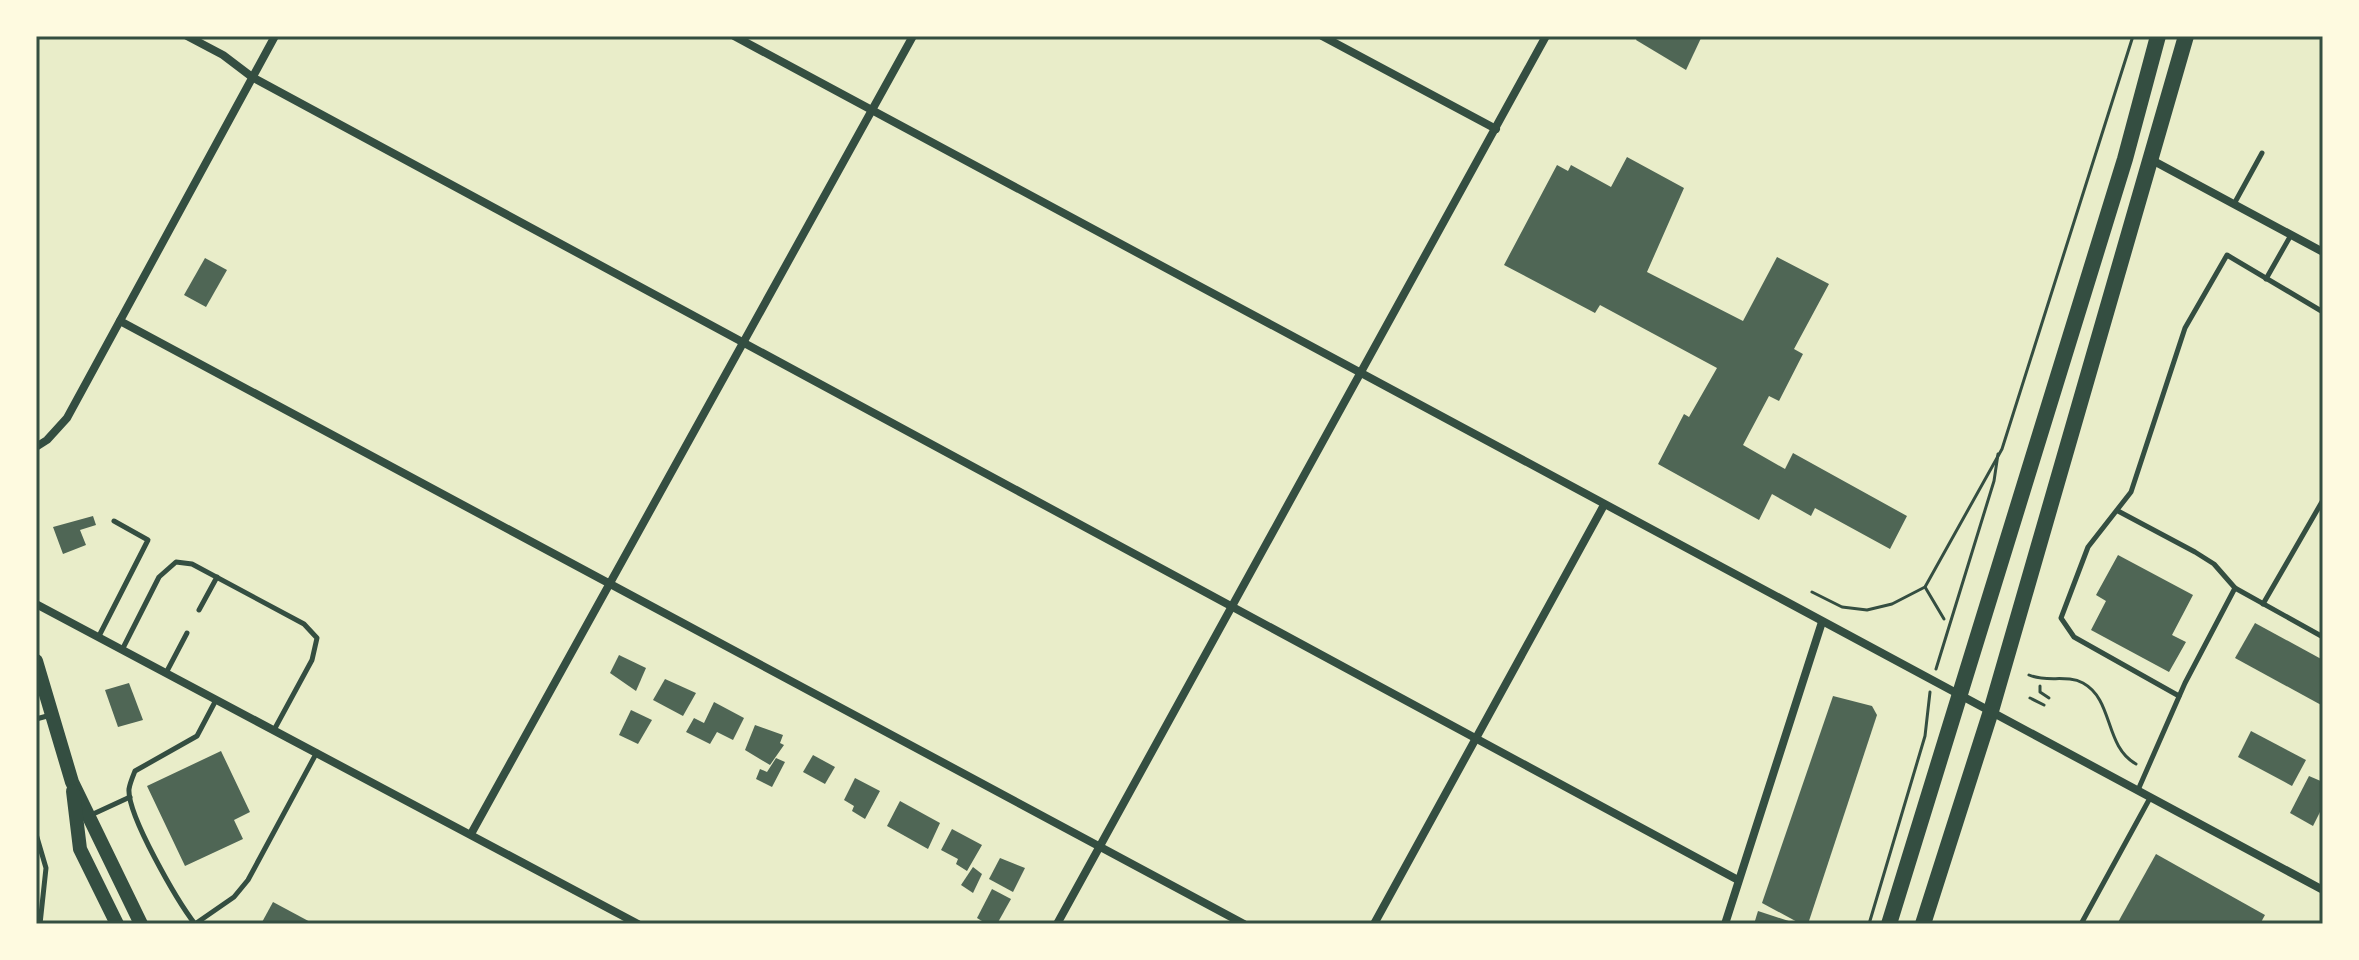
<svg xmlns="http://www.w3.org/2000/svg" width="2359" height="960" font-family="'Golos Text',sans-serif">
<style>
.building{fill:#4f6655}
.lines{fill:none;stroke-linecap:round;stroke-linejoin:round}
.path{stroke:#344e41;stroke-width:3}
.service{stroke:#344e41;stroke-width:5}
.minor{stroke:#344e41;stroke-width:8}
.secondary{stroke:#344e41;stroke-width:14}
.primary{stroke:#344e41;stroke-width:16}
.neatline{fill:none;stroke:#344e41;stroke-width:3}
</style>
<rect width="100%" height="100%" fill="#e9edc9"/>
<g class="building">
<path d="M 1638,36 L 1702,36 L 1686,70 L 1636,40 Z"/>
<path d="M 1627,157 L 1684,188 L 1647,272 L 1743,321 L 1777,257 L 1829,284 L 1794,349 L 1803,354 L 1779,401 L 1769,396 L 1743,445 L 1785,469 L 1793,453 L 1907,516 L 1890,549 L 1815,508 L 1811,516 L 1772,494 L 1759,520 L 1658,464 L 1684,414 L 1689,417 L 1717,368 L 1600,305 L 1595,313 L 1504,265 L 1557,165 L 1568,171 L 1571,165 L 1611,187 Z"/>
<path d="M 205,258 L 227,270 L 206,307 L 184,295 Z"/>
<path d="M 93,516 L 96,525 L 80,530 L 86,545 L 63,554 L 53,527 Z"/>
<path d="M 2118,555 L 2193,595 L 2172,635 L 2186,642 L 2169,672 L 2091,630 L 2106,601 L 2096,595 Z"/>
<path d="M 2255,623 L 2323,660 L 2323,706 L 2235,658 Z"/>
<path d="M 619,655 L 646,668 L 636,691 L 610,673 Z"/>
<path d="M 665,679 L 696,693 L 683,716 L 653,700 Z"/>
<path d="M 129,683 L 143,720 L 118,727 L 105,690 Z"/>
<path d="M 1833,696 L 1872,706 L 1877,715 L 1808,924 L 1801,924 L 1762,903 Z"/>
<path d="M 714,702 L 744,718 L 733,740 L 717,732 L 710,744 L 686,732 L 694,718 L 704,723 Z"/>
<path d="M 631,710 L 652,720 L 638,744 L 619,735 Z"/>
<path d="M 755,725 L 783,735 L 780,743 L 784,745 L 770,765 L 745,750 Z"/>
<path d="M 2251,731 L 2306,760 L 2292,786 L 2238,757 Z"/>
<path d="M 221,751 L 250,812 L 234,820 L 243,839 L 185,866 L 147,786 Z"/>
<path d="M 813,755 L 835,767 L 825,784 L 803,772 Z"/>
<path d="M 776,758 L 785,762 L 772,787 L 756,779 L 760,769 L 767,772 Z"/>
<path d="M 2309,776 L 2323,782 L 2323,806 L 2313,826 L 2290,813 Z"/>
<path d="M 855,778 L 880,791 L 865,819 L 852,811 L 854,806 L 844,800 Z"/>
<path d="M 900,801 L 940,823 L 928,849 L 887,826 Z"/>
<path d="M 952,829 L 982,845 L 967,871 L 956,864 L 958,859 L 941,850 Z"/>
<path d="M 2156,854 L 2265,915 L 2260,924 L 2117,924 Z"/>
<path d="M 1000,858 L 1025,868 L 1013,892 L 989,879 Z"/>
<path d="M 973,867 L 982,874 L 973,893 L 961,885 Z"/>
<path d="M 992,889 L 1011,899 L 997,924 L 987,924 L 977,918 Z"/>
<path d="M 273,902 L 314,924 L 261,924 Z"/>
<path d="M 1758,911 L 1795,923 L 1795,924 L 1754,924 Z"/>
</g>
<g class="lines">
<g class="path">
<path d="M 1925,587 L 1944,619"/>
<path d="M 1812,592 L 1842,607 L 1867,610 L 1892,604 L 1925,587 L 2002,449 L 2133,36"/>
<path d="M 1936,669 L 1994,481 L 1998,454"/>
<path d="M 2029,675 C 2046,683 2067,674 2083,683 C 2114,700 2104,746 2136,764"/>
<path d="M 2040,686 L 2040,692 L 2049,698"/>
<path d="M 2030,698 L 2044,705"/>
<path d="M 1869,924 L 1925,736 L 1930,692"/>
</g>
<g class="service">
<path d="M 2234,204 L 2262,153"/>
<path d="M 2266,279 L 2291,235"/>
<path d="M 2118,511 L 2195,552 L 2214,564 L 2235,588 L 2323,637"/>
<path d="M 2263,604 L 2323,500"/>
<path d="M 199,610 L 217,577"/>
<path d="M 99,636 L 148,540 L 114,521"/>
<path d="M 122,650 L 159,577 L 176,562 L 192,564 L 304,624 L 317,638 L 312,660 L 274,730"/>
<path d="M 166,673 L 187,633"/>
<path d="M 2179,696 L 2074,637 L 2061,618 L 2088,547 L 2131,492 L 2185,328 L 2227,255 L 2323,312"/>
<path d="M 36,719 L 51,715"/>
<path d="M 2138,790 L 2185,683 L 2235,588"/>
<path d="M 91,815 L 130,797"/>
<path d="M 36,834 L 46,868 L 40,924"/>
<path d="M 195,924 C 178,902 127,815 129,789 C 130,783 133,776 135,771 L 197,736 L 216,700"/>
<path d="M 195,924 L 234,897 L 248,880 L 317,752"/>
<path d="M 2081,924 L 2150,798"/>
</g>
<g class="minor">
<path d="M 187,36 L 223,55 L 252,77 L 1738,880"/>
<path d="M 734,36 L 2323,890"/>
<path d="M 1322,36 L 1496,129"/>
<path d="M 2150,159 L 2323,252"/>
<path d="M 120,321 L 1244,924"/>
<path d="M 36,447 L 47,440 L 67,418 L 275,36"/>
<path d="M 36,604 L 638,924"/>
<path d="M 471,834 L 913,36"/>
<path d="M 1057,924 L 1546,36"/>
<path d="M 1374,924 L 1604,505"/>
<path d="M 1725,924 L 1822,622"/>
</g>
<g class="secondary">
<path d="M 36,661 L 72,782 L 141,924"/>
<path d="M 73,791 L 80,849 L 117,924"/>
</g>
<g class="primary">
<path d="M 1889,924 L 2125,159 L 2158,36"/>
<path d="M 1923,924 L 1991,711 L 2186,36"/>
</g>
</g>
<rect width="2359" height="960" fill="none" stroke="#fefae0" stroke-width="76"/>
<rect x="38" y="38" width="2283" height="884" class="neatline"/>
</svg>
